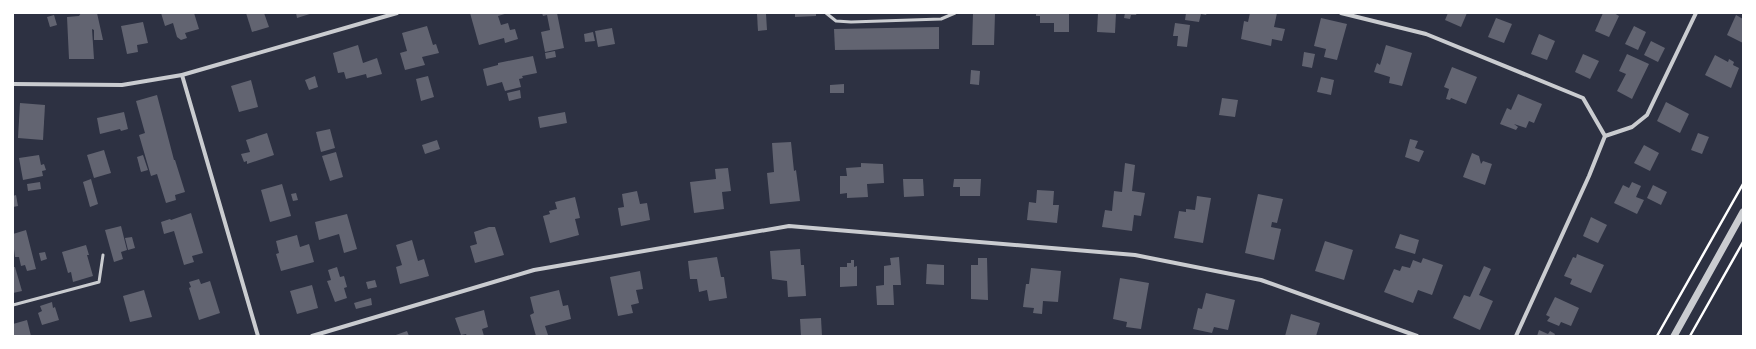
<svg xmlns="http://www.w3.org/2000/svg" width="1756" height="349" font-family="'Noto Sans',sans-serif">
<style>
.building{fill:#626471}
.lines{fill:none;stroke-linecap:round;stroke-linejoin:round}
.path{stroke:#fff;stroke-width:2.5}
.service{stroke:#caccd0;stroke-width:3}
.minor{stroke:#caccd0;stroke-width:4}
.tertiary{stroke:#caccd0;stroke-width:7}
</style>
<rect width="100%" height="100%" fill="#2d3142"/>
<g class="building">
<path d="M 81,13 L 97,13 L 103,40 L 94,40 L 94,30 L 92,29 L 94,59 L 69,59 L 67,17 L 79,16 Z"/>
<path d="M 161,13 L 194,13 L 199,29 L 185,33 L 187,38 L 181,40 L 177,37 L 173,23 L 165,26 Z"/>
<path d="M 246,13 L 264,13 L 269,27 L 252,32 Z"/>
<path d="M 296,13 L 313,13 L 297,18 Z"/>
<path d="M 470,13 L 508,13 L 498,16 L 501,25 L 508,23 L 510,30 L 515,29 L 518,39 L 505,43 L 504,38 L 479,45 Z"/>
<path d="M 542,13 L 557,13 L 564,48 L 545,52 L 541,32 L 550,30 L 547,15 L 543,16 Z"/>
<path d="M 795,13 L 816,13 L 816,16 L 795,17 Z"/>
<path d="M 973,13 L 995,13 L 994,45 L 972,45 Z"/>
<path d="M 1036,13 L 1069,13 L 1069,32 L 1054,32 L 1054,23 L 1040,23 L 1040,16 L 1036,16 Z"/>
<path d="M 1098,13 L 1116,13 L 1115,33 L 1097,32 Z"/>
<path d="M 1125,13 L 1137,13 L 1136,15 L 1131,15 L 1130,19 L 1124,18 Z"/>
<path d="M 1186,13 L 1207,13 L 1206,15 L 1201,14 L 1199,22 L 1185,20 Z"/>
<path d="M 1250,13 L 1277,13 L 1274,27 L 1285,29 L 1282,41 L 1272,39 L 1271,46 L 1241,39 L 1244,21 L 1248,22 Z"/>
<path d="M 1448,13 L 1467,13 L 1461,27 L 1445,20 Z"/>
<path d="M 1603,13 L 1614,13 L 1619,16 L 1609,37 L 1595,31 Z"/>
<path d="M 757,14 L 766,14 L 767,30 L 758,31 Z"/>
<path d="M 54,15 L 57,25 L 50,27 L 47,17 Z"/>
<path d="M 1736,15 L 1743,19 L 1743,43 L 1727,35 Z"/>
<path d="M 1321,18 L 1347,24 L 1337,60 L 1324,57 L 1326,49 L 1314,46 Z"/>
<path d="M 1496,18 L 1512,24 L 1504,43 L 1488,37 Z"/>
<path d="M 143,22 L 148,43 L 137,45 L 138,52 L 127,54 L 121,26 Z"/>
<path d="M 1175,23 L 1190,25 L 1187,47 L 1177,46 L 1178,36 L 1173,36 Z"/>
<path d="M 427,26 L 433,45 L 436,44 L 439,53 L 422,57 L 425,65 L 405,70 L 400,53 L 407,51 L 402,33 Z"/>
<path d="M 1634,26 L 1646,32 L 1638,50 L 1625,44 Z"/>
<path d="M 939,27 L 939,49 L 835,50 L 834,29 Z"/>
<path d="M 612,28 L 615,44 L 598,47 L 595,31 Z"/>
<path d="M 593,32 L 595,41 L 585,42 L 584,34 Z"/>
<path d="M 1539,34 L 1555,41 L 1547,60 L 1531,54 Z"/>
<path d="M 1651,41 L 1665,48 L 1658,62 L 1644,55 Z"/>
<path d="M 358,45 L 363,63 L 377,58 L 382,74 L 367,78 L 366,74 L 346,79 L 344,72 L 338,73 L 333,53 Z"/>
<path d="M 1386,45 L 1412,53 L 1402,86 L 1389,83 L 1390,77 L 1374,72 L 1377,63 L 1380,65 Z"/>
<path d="M 555,51 L 556,57 L 546,59 L 545,53 Z"/>
<path d="M 1304,52 L 1315,54 L 1312,68 L 1302,66 Z"/>
<path d="M 1583,54 L 1599,61 L 1590,79 L 1575,72 Z"/>
<path d="M 1627,54 L 1649,64 L 1632,99 L 1617,91 L 1626,74 L 1619,71 Z"/>
<path d="M 1715,55 L 1728,62 L 1729,59 L 1734,62 L 1733,65 L 1739,68 L 1731,88 L 1705,75 Z"/>
<path d="M 533,56 L 537,73 L 522,76 L 523,78 L 519,79 L 521,87 L 505,91 L 502,82 L 487,86 L 483,69 L 498,65 L 498,63 Z"/>
<path d="M 1452,67 L 1477,77 L 1466,104 L 1451,98 L 1450,100 L 1446,99 L 1449,89 L 1444,87 Z"/>
<path d="M 971,70 L 980,71 L 979,85 L 970,84 Z"/>
<path d="M 315,76 L 318,87 L 309,90 L 305,80 Z"/>
<path d="M 428,76 L 434,97 L 421,101 L 416,79 Z"/>
<path d="M 1321,77 L 1334,80 L 1331,95 L 1317,92 Z"/>
<path d="M 251,80 L 258,107 L 239,112 L 231,86 Z"/>
<path d="M 844,84 L 844,93 L 830,93 L 830,85 Z"/>
<path d="M 520,90 L 521,98 L 509,101 L 507,93 Z"/>
<path d="M 1518,94 L 1542,104 L 1534,123 L 1529,121 L 1526,128 L 1514,124 L 1518,127 L 1516,130 L 1500,124 L 1507,108 L 1511,110 Z"/>
<path d="M 157,95 L 174,160 L 175,160 L 185,192 L 175,195 L 176,200 L 166,203 L 157,174 L 151,176 L 139,135 L 145,133 L 136,101 Z"/>
<path d="M 1222,98 L 1238,100 L 1235,117 L 1219,115 Z"/>
<path d="M 1666,102 L 1689,114 L 1680,133 L 1657,121 Z"/>
<path d="M 20,103 L 45,105 L 43,140 L 18,138 Z"/>
<path d="M 124,112 L 128,129 L 121,131 L 120,129 L 100,134 L 97,118 Z"/>
<path d="M 565,112 L 567,123 L 540,128 L 538,117 Z"/>
<path d="M 330,129 L 335,148 L 321,152 L 316,132 Z"/>
<path d="M 267,133 L 274,155 L 247,164 L 247,161 L 244,162 L 241,154 L 250,152 L 246,140 Z"/>
<path d="M 1698,133 L 1709,137 L 1702,154 L 1691,150 Z"/>
<path d="M 1410,139 L 1418,141 L 1415,148 L 1424,151 L 1419,162 L 1405,157 Z"/>
<path d="M 437,140 L 440,149 L 425,154 L 422,145 Z"/>
<path d="M 791,142 L 794,171 L 796,170 L 800,201 L 770,204 L 767,173 L 774,172 L 772,143 Z"/>
<path d="M 1644,145 L 1659,153 L 1650,171 L 1634,163 Z"/>
<path d="M 104,150 L 111,173 L 94,178 L 87,155 Z"/>
<path d="M 336,152 L 343,177 L 330,181 L 322,156 Z"/>
<path d="M 1472,153 L 1479,156 L 1481,164 L 1483,161 L 1492,164 L 1485,185 L 1463,177 Z"/>
<path d="M 39,155 L 41,165 L 44,164 L 46,170 L 42,171 L 43,176 L 23,180 L 19,158 Z"/>
<path d="M 143,155 L 148,170 L 141,172 L 137,157 Z"/>
<path d="M 861,163 L 883,164 L 884,183 L 867,184 L 868,197 L 847,198 L 847,193 L 840,194 L 840,176 L 847,176 L 846,168 L 861,167 Z"/>
<path d="M 1125,163 L 1135,165 L 1132,191 L 1145,193 L 1141,216 L 1134,215 L 1132,231 L 1102,227 L 1105,210 L 1112,211 L 1114,191 L 1122,192 Z"/>
<path d="M 728,168 L 731,191 L 722,192 L 724,209 L 694,213 L 690,182 L 716,179 L 715,169 Z"/>
<path d="M 91,179 L 98,204 L 90,207 L 83,182 Z"/>
<path d="M 903,179 L 923,179 L 924,196 L 904,197 Z"/>
<path d="M 954,179 L 981,179 L 980,196 L 960,196 L 960,187 L 953,187 Z"/>
<path d="M 40,182 L 41,189 L 28,191 L 27,184 Z"/>
<path d="M 1632,182 L 1641,186 L 1636,197 L 1644,200 L 1637,214 L 1614,203 L 1623,185 L 1629,188 Z"/>
<path d="M 282,184 L 291,216 L 270,222 L 261,190 Z"/>
<path d="M 1653,185 L 1667,192 L 1661,205 L 1647,198 Z"/>
<path d="M 1037,190 L 1054,191 L 1053,205 L 1059,205 L 1057,223 L 1027,220 L 1029,202 L 1036,203 Z"/>
<path d="M 637,191 L 640,204 L 647,203 L 650,220 L 621,226 L 618,208 L 624,207 L 622,194 Z"/>
<path d="M 296,193 L 298,200 L 293,201 L 291,194 Z"/>
<path d="M 1258,194 L 1283,199 L 1277,223 L 1272,222 L 1271,227 L 1281,229 L 1274,260 L 1245,253 Z"/>
<path d="M 16,195 L 18,206 L 13,207 L 13,196 Z"/>
<path d="M 1197,196 L 1211,198 L 1203,243 L 1174,238 L 1179,211 L 1186,212 L 1186,209 L 1195,210 Z"/>
<path d="M 575,197 L 580,218 L 575,219 L 579,235 L 550,243 L 543,216 L 550,214 L 549,211 L 557,209 L 555,202 Z"/>
<path d="M 191,213 L 203,253 L 192,256 L 194,262 L 184,265 L 174,231 L 164,234 L 161,222 L 170,219 L 171,220 Z"/>
<path d="M 347,214 L 357,249 L 344,253 L 339,234 L 319,240 L 315,222 Z"/>
<path d="M 1591,217 L 1607,225 L 1598,243 L 1583,236 Z"/>
<path d="M 121,226 L 127,250 L 121,252 L 123,259 L 114,262 L 105,230 Z"/>
<path d="M 489,227 L 495,227 L 504,255 L 475,263 L 470,246 L 477,244 L 474,232 Z"/>
<path d="M 26,230 L 36,269 L 27,271 L 25,265 L 21,266 L 19,257 L 15,257 L 13,241 L 13,234 Z"/>
<path d="M 1400,234 L 1419,240 L 1415,254 L 1395,248 Z"/>
<path d="M 297,235 L 300,247 L 309,244 L 314,262 L 281,271 L 276,254 L 279,253 L 276,241 Z"/>
<path d="M 132,237 L 135,248 L 128,250 L 125,238 Z"/>
<path d="M 412,240 L 418,261 L 424,259 L 429,276 L 400,284 L 396,267 L 402,265 L 396,245 Z"/>
<path d="M 1325,241 L 1353,250 L 1344,280 L 1315,271 Z"/>
<path d="M 86,245 L 89,255 L 87,255 L 93,276 L 73,282 L 71,272 L 68,273 L 62,252 Z"/>
<path d="M 800,249 L 801,265 L 804,265 L 806,296 L 788,297 L 787,281 L 772,279 L 770,251 Z"/>
<path d="M 45,252 L 47,259 L 41,261 L 39,253 Z"/>
<path d="M 1577,254 L 1604,265 L 1591,293 L 1570,284 L 1572,279 L 1564,276 L 1573,257 L 1576,258 Z"/>
<path d="M 717,257 L 721,277 L 724,277 L 727,298 L 709,301 L 707,290 L 699,292 L 697,279 L 690,279 L 688,261 Z"/>
<path d="M 899,257 L 901,285 L 893,285 L 894,305 L 877,305 L 876,286 L 884,285 L 884,266 L 891,265 L 890,258 Z"/>
<path d="M 978,258 L 987,258 L 988,300 L 971,299 L 971,265 L 978,265 Z"/>
<path d="M 1423,258 L 1443,265 L 1432,295 L 1418,290 L 1413,303 L 1384,292 L 1394,269 L 1400,271 L 1402,266 L 1410,268 L 1413,260 L 1421,263 Z"/>
<path d="M 851,260 L 854,260 L 854,267 L 857,266 L 857,286 L 840,287 L 840,267 L 847,267 L 847,263 L 851,263 Z"/>
<path d="M 927,264 L 944,265 L 944,285 L 926,284 Z"/>
<path d="M 1484,266 L 1491,269 L 1479,295 L 1493,301 L 1480,330 L 1453,318 L 1464,295 L 1470,297 Z"/>
<path d="M 13,267 L 15,267 L 22,291 L 13,293 Z"/>
<path d="M 337,267 L 340,277 L 344,276 L 347,287 L 344,288 L 347,298 L 335,302 L 327,281 L 331,280 L 328,270 Z"/>
<path d="M 1031,268 L 1061,271 L 1058,302 L 1043,301 L 1042,314 L 1033,313 L 1034,308 L 1023,307 L 1026,284 L 1029,284 Z"/>
<path d="M 640,271 L 643,289 L 636,290 L 639,303 L 631,305 L 633,313 L 618,316 L 610,277 Z"/>
<path d="M 1120,278 L 1149,283 L 1141,329 L 1126,327 L 1127,322 L 1113,319 Z"/>
<path d="M 199,279 L 201,284 L 210,281 L 220,313 L 199,320 L 189,288 L 191,287 L 189,282 Z"/>
<path d="M 375,280 L 377,287 L 368,289 L 366,282 Z"/>
<path d="M 312,285 L 318,308 L 297,314 L 290,291 Z"/>
<path d="M 144,290 L 152,317 L 130,322 L 123,296 Z"/>
<path d="M 559,290 L 563,306 L 568,305 L 571,319 L 545,326 L 548,335 L 536,336 L 530,315 L 534,313 L 530,297 Z"/>
<path d="M 1206,293 L 1235,300 L 1228,330 L 1214,327 L 1212,333 L 1193,329 L 1198,308 L 1202,309 Z"/>
<path d="M 1555,297 L 1579,308 L 1571,326 L 1561,322 L 1559,326 L 1547,321 L 1550,317 L 1546,315 Z"/>
<path d="M 371,298 L 372,305 L 356,309 L 354,303 Z"/>
<path d="M 52,302 L 53,308 L 55,307 L 59,320 L 42,325 L 38,313 L 42,311 L 40,306 Z"/>
<path d="M 484,310 L 488,327 L 482,329 L 484,336 L 467,336 L 466,334 L 461,335 L 455,318 Z"/>
<path d="M 1291,314 L 1320,323 L 1316,336 L 1285,336 Z"/>
<path d="M 821,318 L 822,336 L 801,336 L 800,319 Z"/>
<path d="M 27,320 L 31,336 L 13,336 L 13,324 Z"/>
<path d="M 1539,330 L 1548,334 L 1550,331 L 1555,334 L 1554,336 L 1537,336 Z"/>
<path d="M 407,331 L 409,336 L 393,336 Z"/>
</g>
<g class="lines">
<g class="path">
<path d="M 1657,336 L 1743,184"/>
<path d="M 1690,336 L 1743,242"/>
</g>
<g class="service">
<path d="M 826,13 L 836,21 L 851,22 L 941,19 L 955,13"/>
<path d="M 13,305 L 99,282 L 103,255"/>
</g>
<g class="minor">
<path d="M 1341,13 L 1426,34 L 1583,98 L 1605,136"/>
<path d="M 182,75 L 258,336"/>
<path d="M 13,84 L 122,85 L 182,75 L 397,13"/>
<path d="M 312,336 L 534,270 L 789,226 L 1135,255 L 1261,280 L 1417,336"/>
<path d="M 1516,336 L 1589,176 L 1605,136 L 1632,127 L 1647,115 L 1696,13"/>
</g>
<path class="tertiary" d="M 1674,336 L 1743,212"/>
</g>
<rect width="1756" height="349" fill="none" stroke="#ffffff" stroke-width="28"/>
</svg>
